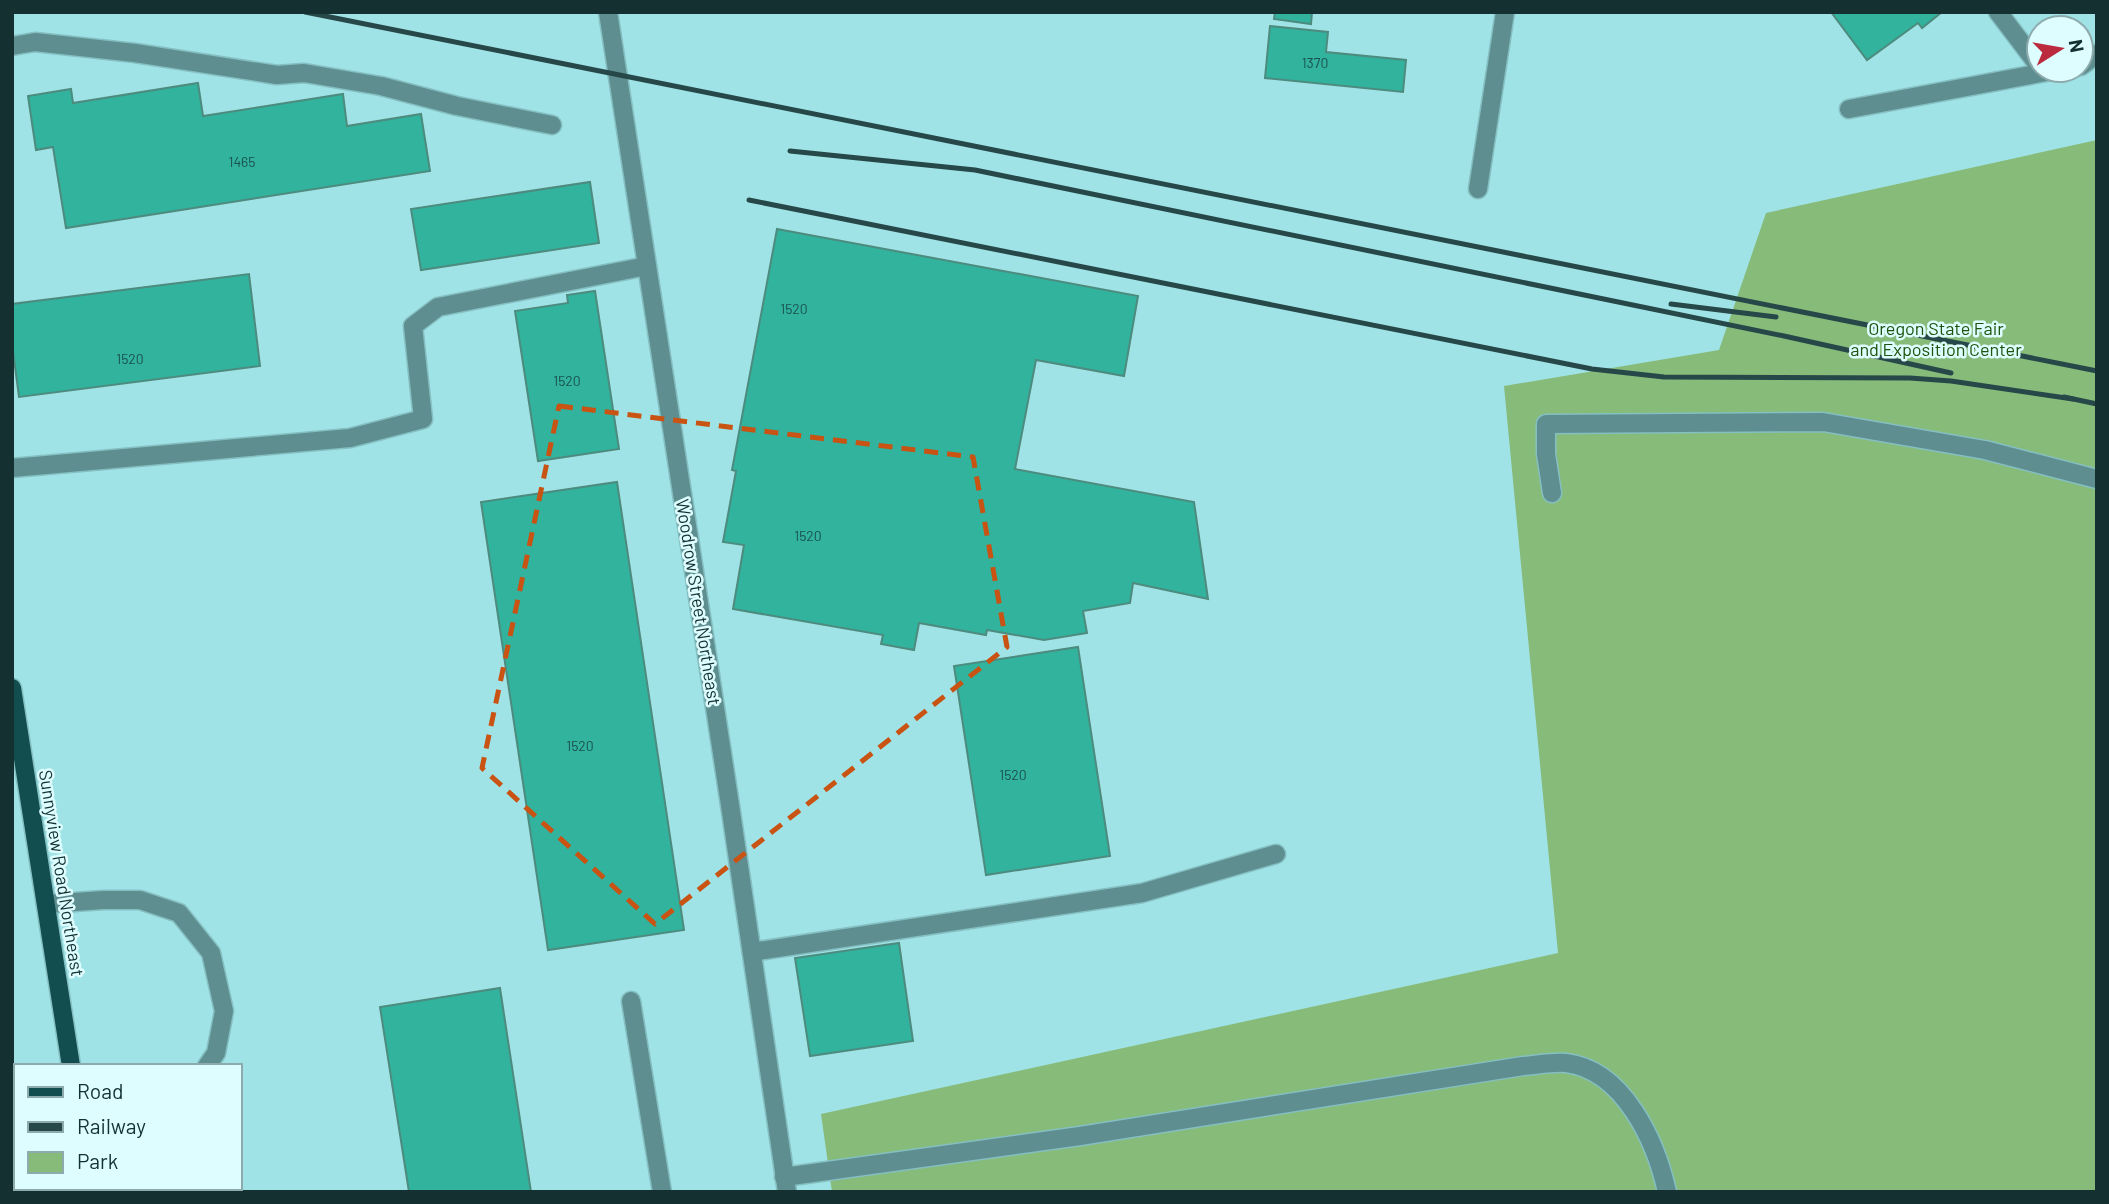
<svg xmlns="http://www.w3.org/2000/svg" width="2109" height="1204" font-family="Barlow,sans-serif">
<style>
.green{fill:#87bb7a}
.building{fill:#31b39e;stroke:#4d8b7e;stroke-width:2}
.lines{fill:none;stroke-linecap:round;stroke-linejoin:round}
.minor-casing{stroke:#84bfc2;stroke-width:21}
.major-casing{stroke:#84bfc2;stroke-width:21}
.minor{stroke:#5f8e90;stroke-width:18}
.major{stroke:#124d50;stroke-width:18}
.rail{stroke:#274849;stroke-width:5}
.marked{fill:none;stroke:#c85312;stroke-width:5;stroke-dasharray:14 9;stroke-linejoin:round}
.labels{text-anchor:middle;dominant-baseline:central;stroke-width:5;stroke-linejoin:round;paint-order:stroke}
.number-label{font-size:14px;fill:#1b514c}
.park-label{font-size:18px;fill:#1d530b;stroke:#ddfdff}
.street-label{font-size:18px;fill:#143031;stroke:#ddfdff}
</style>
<rect width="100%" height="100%" fill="#a0e3e6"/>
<path class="green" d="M 2097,140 L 2097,1192 L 832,1192 L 821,1114 L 1558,953 L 1504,386 L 1719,350 L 1766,213 Z"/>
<g class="building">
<path d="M 1275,12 L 1312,12 L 1311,24 L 1274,19 Z"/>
<path d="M 1831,12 L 1942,12 L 1922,28 L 1918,23 L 1867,60 Z"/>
<path d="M 1270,26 L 1328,32 L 1326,52 L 1406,60 L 1403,92 L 1265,78 Z"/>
<path d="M 198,83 L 203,116 L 343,94 L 347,126 L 421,114 L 430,171 L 66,228 L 53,147 L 36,150 L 28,96 L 71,89 L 73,103 Z"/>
<path d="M 590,182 L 599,243 L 421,270 L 411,209 Z"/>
<path d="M 777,229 L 1138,296 L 1124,376 L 1036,360 L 1015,469 L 1194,502 L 1208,599 L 1133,583 L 1130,603 L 1083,611 L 1087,633 L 1044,640 L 987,630 L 986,635 L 919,623 L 914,650 L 881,644 L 883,635 L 733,609 L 744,545 L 723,542 L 736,471 L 732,470 Z"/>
<path d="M 249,274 L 260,366 L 19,397 L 12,344 L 12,304 Z"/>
<path d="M 595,291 L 619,449 L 538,461 L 515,311 L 568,303 L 567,295 Z"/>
<path d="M 617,482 L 684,930 L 548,950 L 481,502 Z"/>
<path d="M 1078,647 L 1110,856 L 986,875 L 954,666 Z"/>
<path d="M 899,943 L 913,1041 L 810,1056 L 795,958 Z"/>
<path d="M 500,988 L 531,1192 L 409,1192 L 380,1007 Z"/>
</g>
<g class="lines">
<defs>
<g id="minor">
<path d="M 608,12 L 730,805 L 787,1192"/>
<path d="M 1998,12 L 2039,66"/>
<path d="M 12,46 L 35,42 L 135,53 L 277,75 L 304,73 L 381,86 L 457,106 L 552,125"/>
<path d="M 2081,66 L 2097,54"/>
<path d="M 1849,109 L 2057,70"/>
<path d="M 1478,189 L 1505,12"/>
<path d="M 12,468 L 350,438 L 423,419 L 413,326 L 438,307 L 647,266"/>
<path d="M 1552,493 L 1546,454 L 1546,424 L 1823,422 L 1985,450 L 2097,479"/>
<path d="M 46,904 L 103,900 L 140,900 L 179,913 L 211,953 L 224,1011 L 216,1053 L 207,1066"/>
<path d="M 752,952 L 1142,893 L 1276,854"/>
<path d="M 631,1001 L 662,1192"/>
<path d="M 12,1167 L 16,1166"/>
<path d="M 784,1177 L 1080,1136 L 1523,1066 C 1536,1065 1552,1062 1566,1063 C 1624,1070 1656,1142 1667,1192"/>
</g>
<g id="major">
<path d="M 12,688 L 71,1066"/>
<path d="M 90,1188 L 90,1192"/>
</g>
</defs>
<use href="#minor" class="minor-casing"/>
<use href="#major" class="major-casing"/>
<use href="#minor" class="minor"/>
<use href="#major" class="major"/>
<g class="rail">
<path d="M 305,12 L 2097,371"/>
<path d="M 790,151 L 975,170 L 1784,336 L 1951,373"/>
<path d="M 749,200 L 1592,369 L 1664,377 L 1910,378 L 1951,381 L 2073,399"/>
<path d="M 1671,304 L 1776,317"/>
<path d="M 2064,397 L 2097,404"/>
</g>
</g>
<path class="marked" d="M 559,406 L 973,457 L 1007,647 L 655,924 L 482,768 Z"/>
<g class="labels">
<g class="number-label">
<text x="1315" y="62">1370</text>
<text x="242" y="161">1465</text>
<text x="794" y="308">1520</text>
<text x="130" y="358">1520</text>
<text x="567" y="380">1520</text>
<text x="808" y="535">1520</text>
<text x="580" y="745">1520</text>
<text x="1013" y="774">1520</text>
</g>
<g class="park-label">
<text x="1936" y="328">Oregon State Fair<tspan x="1936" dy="21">and Exposition Center</tspan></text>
</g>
<g class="street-label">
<text transform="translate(699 602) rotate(81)">Woodrow Street Northeast</text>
<text transform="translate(62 873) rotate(81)">Sunnyview Road Northeast</text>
</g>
</g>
<rect width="2109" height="1204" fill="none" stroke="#143031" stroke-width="28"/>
<rect x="14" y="1064" width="228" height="126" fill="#ddfdff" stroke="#8dabad" stroke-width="2"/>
<rect x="28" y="1087" width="35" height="10" fill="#124d50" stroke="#8dabad" stroke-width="2"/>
<text x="77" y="1099" font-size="21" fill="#143031">Road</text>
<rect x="28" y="1122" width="35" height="10" fill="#274849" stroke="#8dabad" stroke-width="2"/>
<text x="77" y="1134" font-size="21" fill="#143031">Railway</text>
<rect x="28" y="1152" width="35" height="21" fill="#87bb7a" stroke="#8dabad" stroke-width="2"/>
<text x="77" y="1169" font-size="21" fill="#143031">Park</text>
<g transform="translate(2060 49) rotate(79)"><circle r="33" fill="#ddfdff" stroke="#8dabad" stroke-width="2"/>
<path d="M0-5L12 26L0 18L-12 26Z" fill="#bb2a3d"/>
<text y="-10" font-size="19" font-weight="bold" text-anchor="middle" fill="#143031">N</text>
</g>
</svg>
